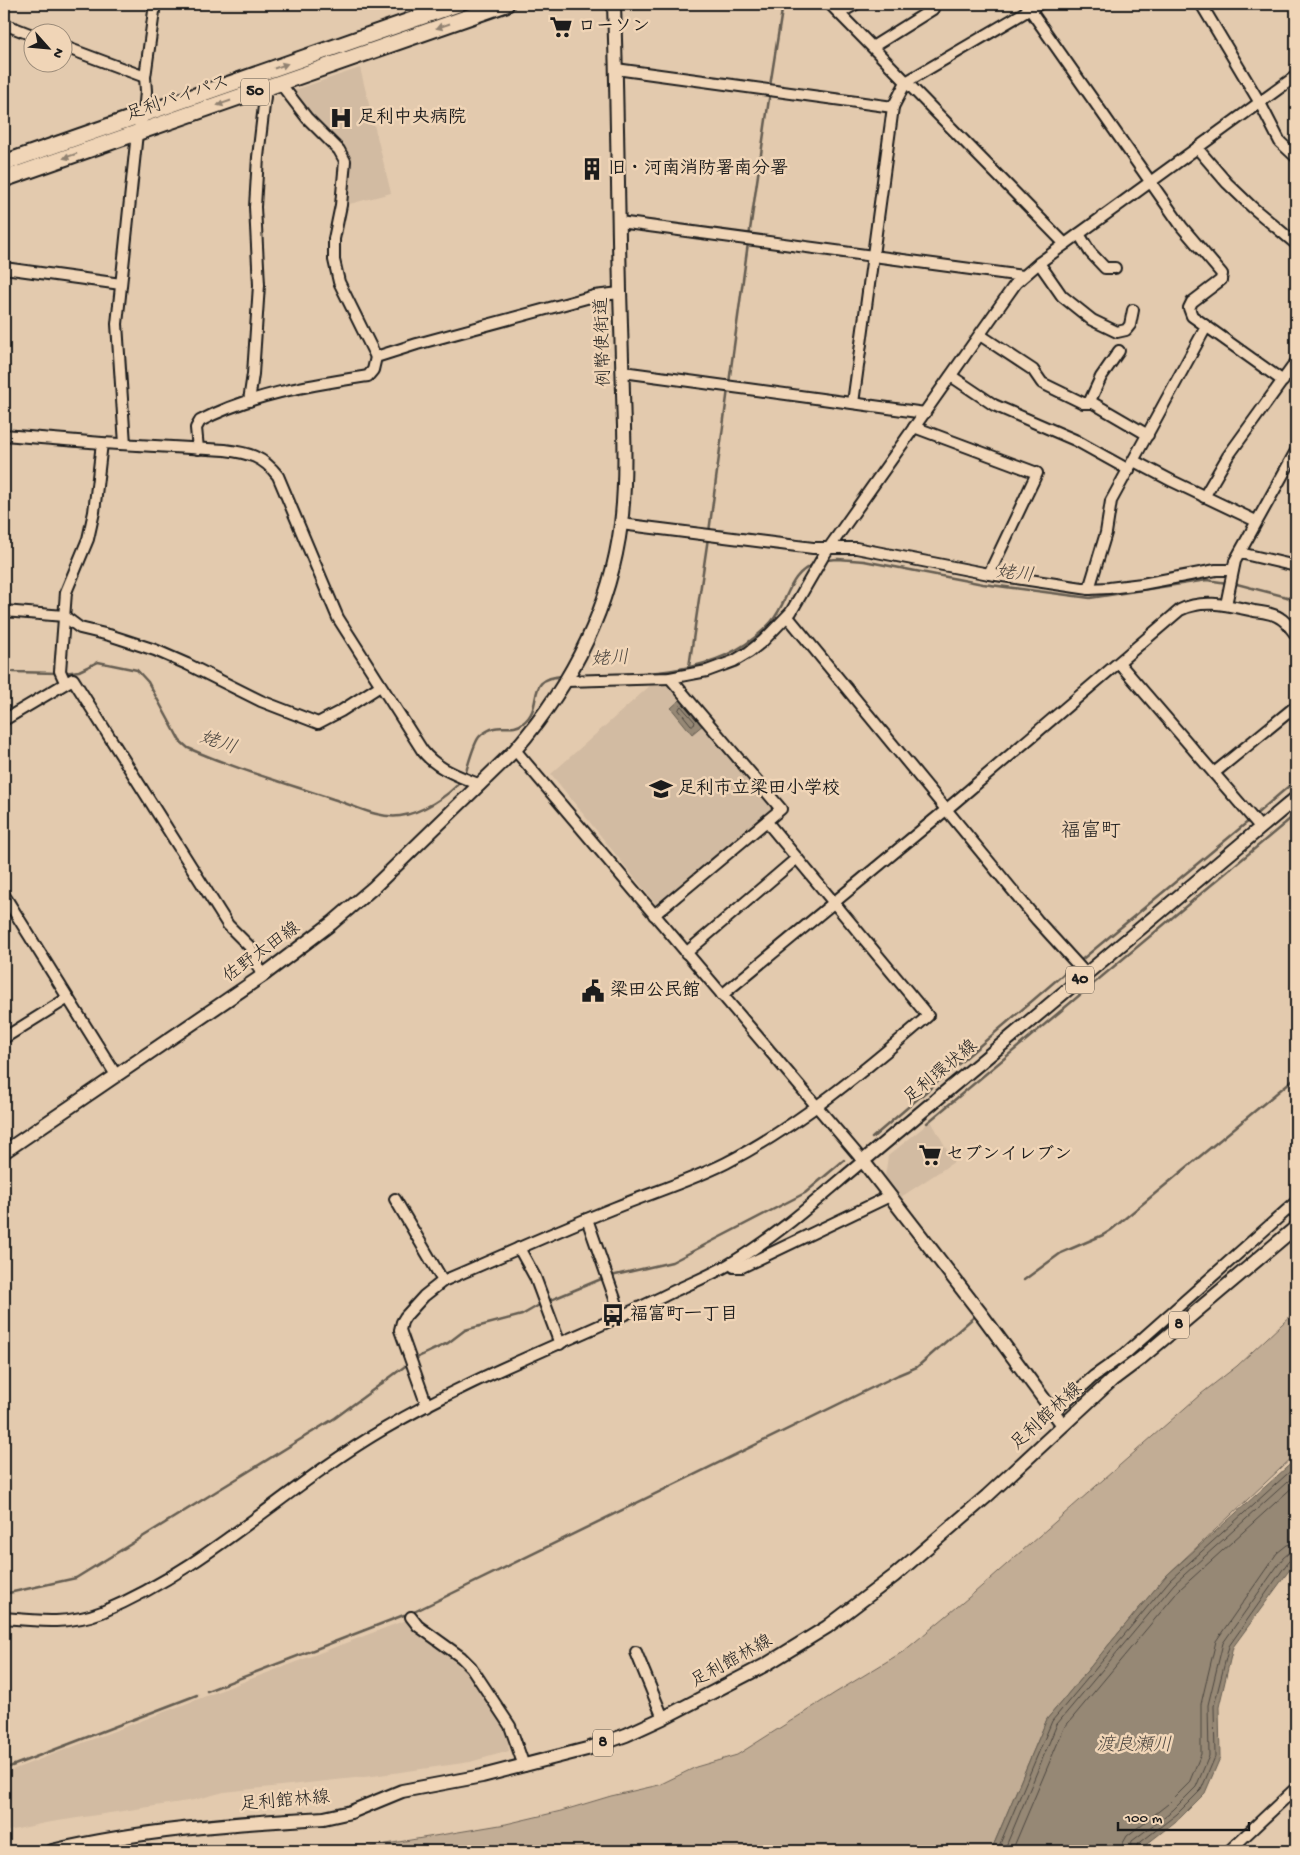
<svg xmlns="http://www.w3.org/2000/svg" width="1300" height="1855" font-family="'Gochi Hand','Klee One',sans-serif">
<style>
.built{fill:#d2bba2}
.green{fill:#c2ad95;stroke:#6f6458}
.water{fill:#968875;stroke:#655d51}
.lines{fill:none;stroke-linecap:round;stroke-linejoin:round}
.shore{stroke:#4d4740;stroke-width:1}
.stream{stroke:#655d51;stroke-width:2.5}
.minor-casing{stroke:#1c1c1c;stroke-width:14}
.major-casing{stroke:#1c1c1c;stroke-width:16}
.highway-casing{stroke:#1c1c1c;stroke-width:19}
.minor{stroke:#f0d5b7;stroke-width:10}
.major{stroke:#f0d5b7;stroke-width:12}
.highway{stroke:#f0d5b7;stroke-width:15}
.oneway{fill:#918271}
.labels{text-anchor:middle;dominant-baseline:central;stroke-width:5;stroke-linejoin:round;paint-order:stroke}
.shield{fill:#f0d5b7;stroke:#5c544a;stroke-width:1}
.shield-label{font-size:16px;font-weight:bold;fill:#1c1c1c}
.poi-label{font-size:18px;font-weight:bold;fill:#1c1c1c;stroke:#f0d5b7;text-anchor:start}
.street-label{font-size:18px;fill:#1c1c1c;stroke:#f0d5b7}
.water-label{font-size:19px;font-style:italic;fill:#4d4740;stroke:#f0d5b7}
.quarter-label{font-size:20px;fill:#1c1c1c;stroke:#f0d5b7}
</style>
<rect width="100%" height="100%" fill="#e3caae"/>
<filter id="ink" filterUnits="userSpaceOnUse"><feTurbulence type="fractalNoise" baseFrequency=".02" numOctaves="2"/><feDisplacementMap in="SourceGraphic" scale="10" xChannelSelector="R" yChannelSelector="G"/><feConvolveMatrix kernelMatrix="1 2 1 2 8 2 1 2 1" color-interpolation-filters="sRGB"/></filter>
<g filter="url(#ink)">
<g class="built">
<path d="M 360,68 L 391,193 L 342,206 L 341,155 L 289,92 Z"/>
<path d="M 652,684 L 672,684 L 773,804 L 770,815 L 658,907 L 551,774 Z"/>
<path d="M 931,1121 L 954,1162 L 901,1197 L 885,1177 L 888,1156 Z"/>
<path d="M 406,1620 L 417,1633 L 439,1647 L 457,1661 L 472,1678 L 506,1729 L 509,1751 L 470,1762 L 373,1776 L 224,1792 L 194,1800 L 45,1823 L 4,1832 L 4,1773 Z"/>
</g>
<path class="green" d="M 1296,1311 L 1296,1454 L 1166,1576 L 1047,1719 L 991,1851 L 345,1851 L 506,1824 L 561,1811 L 611,1796 L 659,1785 L 696,1767 L 737,1755 L 835,1693 L 904,1651 L 974,1593 L 1201,1394 L 1237,1366 Z"/>
<g class="water">
<path d="M 682,698 L 704,724 L 692,734 L 671,708 Z"/>
<path d="M 1296,1459 L 1296,1561 L 1233,1647 L 1219,1707 L 1220,1758 L 1205,1793 L 1180,1818 L 1138,1851 L 991,1851 L 1047,1719 L 1166,1576 Z"/>
</g>
<g class="lines">
<g class="shore">
<path d="M 681,706 L 695,722 L 694,725 L 691,725 L 679,710 Z"/>
<path d="M 997,1851 L 1052,1721 L 1170,1580 L 1296,1466"/>
<path d="M 1004,1851 L 1057,1724 L 1174,1584 L 1296,1474"/>
<path d="M 1012,1851 L 1064,1728 L 1180,1589 L 1296,1484"/>
<path d="M 1121,1851 L 1123,1843 L 1127,1836 L 1168,1804 L 1189,1783 L 1201,1754 L 1201,1704 L 1216,1641 L 1277,1553 L 1287,1545 L 1296,1543"/>
<path d="M 1129,1851 L 1132,1841 L 1173,1810 L 1196,1787 L 1209,1756 L 1208,1705 L 1223,1643 L 1283,1558 L 1289,1553 L 1296,1551"/>
<path d="M 1135,1851 L 1137,1845 L 1177,1814 L 1201,1790 L 1215,1757 L 1214,1706 L 1229,1646 L 1288,1562 L 1292,1558 L 1296,1557"/>
</g>
<g class="stream">
<path d="M 770,86 L 783,4"/>
<path d="M 749,237 L 770,92"/>
<path d="M 729,383 L 748,243"/>
<path d="M 709,532 L 728,389"/>
<path d="M 825,560 L 838,559 L 864,561 L 983,584 L 1090,598 L 1207,580 L 1227,583"/>
<path d="M 1233,583 L 1287,597 L 1296,601"/>
<path d="M 689,667 L 708,538"/>
<path d="M 4,670 L 14,672 L 58,673"/>
<path d="M 64,673 L 79,671 L 98,662 L 137,670 L 148,682 L 180,741 L 188,748 C 235,769 285,783 333,799 C 353,805 378,819 400,816 C 422,813 447,797 462,780"/>
<path d="M 574,676 C 642,673 722,678 771,622 C 789,602 787,574 815,564"/>
<path d="M 465,775 C 468,766 474,741 480,736 C 483,733 490,729 494,728 C 504,725 514,731 523,723 C 546,705 522,678 564,676"/>
<path d="M 1254,816 L 1296,780"/>
<path d="M 1079,962 L 1250,820"/>
<path d="M 927,1123 L 1296,814"/>
<path d="M 872,1138 L 1074,965"/>
<path d="M 611,1276 L 672,1262 L 805,1193 L 844,1160"/>
<path d="M 1024,1280 L 1061,1253 L 1103,1235 L 1111,1230 L 1296,1077"/>
<path d="M 546,1302 L 606,1277"/>
<path d="M 413,1361 L 420,1356 L 448,1343 L 465,1330 L 522,1315 L 541,1304"/>
<path d="M 4,1594 L 76,1578 L 335,1418 L 408,1364"/>
<path d="M 414,1612 L 898,1375 L 917,1367 L 973,1318"/>
<path d="M 207,1691 L 404,1615"/>
<path d="M 4,1769 L 197,1695"/>
</g>
<defs>
<g id="minor">
<path d="M 830,4 L 1065,244"/>
<path d="M 1026,4 L 1182,227 L 1222,274 L 1221,280 L 1192,302 L 1189,308 L 1192,316 L 1283,381"/>
<path d="M 1201,4 L 1260,103 L 1280,142 L 1296,157"/>
<path d="M 840,13 L 856,4"/>
<path d="M 4,24 L 32,35"/>
<path d="M 62,46 L 145,77"/>
<path d="M 874,46 L 933,9"/>
<path d="M 616,69 L 893,107"/>
<path d="M 280,83 L 307,118 L 339,150 L 345,161 L 341,205 L 334,239 L 334,260 L 339,282 L 376,357"/>
<path d="M 1197,148 L 1227,183 L 1252,207 L 1296,244"/>
<path d="M 619,222 L 1023,276"/>
<path d="M 1079,234 L 1090,252 L 1105,268 L 1115,268"/>
<path d="M 1039,263 L 1062,296 L 1092,320 L 1117,332 L 1126,330 L 1130,325 L 1133,310"/>
<path d="M 4,268 L 121,284"/>
<path d="M 980,335 L 1033,370 L 1042,383 L 1083,403 L 1093,403 L 1148,435"/>
<path d="M 623,372 L 925,413"/>
<path d="M 951,376 L 994,405 L 1075,440 L 1129,470"/>
<path d="M 249,401 L 253,374 L 259,285 L 255,207 L 258,157 L 266,88"/>
<path d="M 853,403 L 893,107 L 906,82 L 1039,4"/>
<path d="M 1089,403 L 1101,377 L 1119,351"/>
<path d="M 914,427 L 1037,473 L 989,574"/>
<path d="M 4,435 L 102,443 L 225,450 C 248,453 263,456 278,476 L 338,618 L 422,750 C 436,769 459,776 480,785"/>
<path d="M 125,444 L 117,324 L 137,133 L 144,114 L 146,91 L 145,77 L 155,4"/>
<path d="M 198,449 L 196,428 L 200,421 C 251,394 311,385 368,376 L 373,370 L 376,357 L 417,344 L 594,296 L 620,293"/>
<path d="M 1134,461 L 1172,481 L 1256,521"/>
<path d="M 1204,497 L 1228,456 L 1296,362"/>
<path d="M 621,524 L 813,548 L 856,548 L 989,574 L 1089,589 L 1109,588 L 1142,584 L 1216,570 L 1232,570"/>
<path d="M 1240,553 L 1296,566"/>
<path d="M 1089,589 L 1106,533 L 1111,501 L 1206,327"/>
<path d="M 1226,605 L 1235,561 L 1296,451"/>
<path d="M 4,611 L 64,616 L 80,628 L 109,635 L 155,650 L 187,664 L 261,701 L 318,723 L 341,711 L 380,686"/>
<path d="M 788,617 L 1037,920 L 1087,975"/>
<path d="M 1119,663 L 1261,828"/>
<path d="M 566,681 L 670,678 L 691,674 L 707,671 L 734,661 L 749,652 L 763,641 L 791,612 L 824,555 L 1016,283 L 1039,263 L 1296,76"/>
<path d="M 65,682 L 60,671 L 66,592 L 88,539 L 94,512 L 102,443"/>
<path d="M 4,720 L 73,679 L 228,925 L 250,947 L 262,976"/>
<path d="M 1214,773 L 1296,706"/>
<path d="M 4,895 L 116,1075"/>
<path d="M 654,915 L 781,809 L 670,678"/>
<path d="M 686,953 L 797,858"/>
<path d="M 722,995 L 947,809 L 1180,610 C 1204,598 1230,606 1254,611 C 1262,612 1273,613 1280,618 C 1287,622 1291,629 1296,635"/>
<path d="M 4,1038 L 68,998"/>
<path d="M 395,1199 L 443,1281"/>
<path d="M 587,1219 L 621,1316"/>
<path d="M 519,1248 L 535,1277 L 560,1344"/>
<path d="M 732,1263 L 734,1267 L 742,1267 L 890,1196"/>
<path d="M 427,1406 L 400,1330 L 402,1322 L 405,1317 L 424,1296 L 443,1281 C 500,1257 556,1231 614,1208 C 651,1193 690,1181 726,1163 C 800,1125 865,1070 928,1016 L 767,822"/>
<path d="M 1054,1412 L 1094,1376 L 1125,1354 L 1296,1202"/>
<path d="M 411,1617 L 418,1626 L 461,1657 L 471,1667 L 510,1726 L 524,1766"/>
<path d="M 4,1618 C 37,1621 69,1625 102,1612 C 208,1568 286,1486 384,1429 C 472,1377 570,1341 662,1297 C 685,1285 711,1276 733,1262 C 780,1234 821,1196 863,1161 L 515,750"/>
<path d="M 636,1652 L 663,1718"/>
<path d="M 1229,1851 L 1296,1788"/>
</g>
<g id="major">
<path d="M 4,1152 L 262,976 L 332,923 L 374,887 L 515,750 C 571,685 610,610 621,524 C 625,492 625,460 624,427 C 623,382 621,337 620,291 C 618,195 617,100 614,4"/>
<path d="M 1063,1425 L 982,1315 L 863,1161 L 1296,798"/>
<path d="M 52,1851 C 141,1830 233,1823 324,1818 L 351,1812 L 402,1791 L 482,1776 L 587,1749 L 626,1735 L 663,1718 L 767,1664 L 827,1627 L 894,1576 L 987,1496 L 1112,1380 L 1140,1359 L 1296,1227"/>
</g>
<g id="highway">
<path d="M 4,163 L 458,4"/>
<path d="M 4,179 L 506,4"/>
</g>
</defs>
<use href="#minor" class="minor-casing"/>
<use href="#major" class="major-casing"/>
<use href="#highway" class="highway-casing"/>
<use href="#minor" class="minor"/>
<use href="#major" class="major"/>
<use href="#highway" class="highway"/>
</g>
<defs><path id="oneway-solid" d="M-6-.8H1V-3.2L6.5 0L1 3.2V.8H-6Z" transform="scale(1.25)"/></defs>
<g class="oneway">
<use href="#oneway-solid" transform="translate(443 26) rotate(161)"/>
<use href="#oneway-solid" transform="translate(281 66) rotate(-19)"/>
<use href="#oneway-solid" transform="translate(224 103) rotate(161)"/>
<use href="#oneway-solid" transform="translate(70 156) rotate(161)"/>
</g>
</g>
<defs>
<symbol id="supermarket-bare" viewBox="-9 -9 18 18"><path d="M-6-5.5h2.5l.6 2H6L4.5 2H-2.5L-4.4-4H-6ZM-1.5 3.2a1.3 1.3 0 1 0 .1 0ZM3 3.2a1.3 1.3 0 1 0 .1 0Z" fill="#1c1c1c" stroke="#f0d5b7" stroke-width="2.5" paint-order="stroke"/></symbol>
<symbol id="hospital-bare" viewBox="-9 -9 18 18"><path d="M-5-5h3v3.5h4V-5h3V5h-3V1.5h-4V5h-3Z" fill="#1c1c1c" stroke="#f0d5b7" stroke-width="2.5" paint-order="stroke"/></symbol>
<symbol id="building-bare" viewBox="-9 -9 18 18"><path d="M-4-6H4V6H1V3H-1V6H-4ZM-2.5-4.3h1.7v1.8h-1.7ZM.8-4.3h1.7v1.8H.8ZM-2.5-1h1.7V.8h-1.7ZM.8-1h1.7V.8H.8Z" fill="#1c1c1c" stroke="#f0d5b7" stroke-width="2.5" paint-order="stroke"/></symbol>
<symbol id="school-bare" viewBox="-9 -9 18 18"><path d="M0-5L7-2L0 1L-7-2ZM-4 1L0 2.5L4 1V4Q0 6-4 4Z" fill="#1c1c1c" stroke="#f0d5b7" stroke-width="2.5" paint-order="stroke"/></symbol>
<symbol id="civic-bare" viewBox="-9 -9 18 18"><path d="M-.6-6.5H3V-4.5H.6V-3L4-1V1h2V6H-6V1h2V-1L-.6-3ZM-1.2 2.5V6h2.4V2.5Z" fill="#1c1c1c" stroke="#f0d5b7" stroke-width="2.5" paint-order="stroke"/></symbol>
<symbol id="bus-bare" viewBox="-9 -9 18 18"><path d="M-5-6H5V4H4V6H2V4H-2V6H-4V4H-5ZM-3.5-4V0h7V-4ZM-3.5 1.2v1.5H-2V1.2ZM2 1.2v1.5H3.5V1.2Z" fill="#1c1c1c" stroke="#f0d5b7" stroke-width="2.5" paint-order="stroke"/></symbol>
</defs>
<g fill-rule="evenodd">
<use href="#supermarket-bare" x="545" y="11" width="32" height="32"/>
<use href="#hospital-bare" x="325" y="102" width="32" height="32"/>
<use href="#building-bare" x="576" y="153" width="32" height="32"/>
<use href="#school-bare" x="645" y="773" width="32" height="32"/>
<use href="#civic-bare" x="577" y="975" width="32" height="32"/>
<use href="#supermarket-bare" x="914" y="1139" width="32" height="32"/>
<use href="#bus-bare" x="597" y="1299" width="32" height="32"/>
</g>
<g class="labels">
<g class="shield">
<rect x="241" y="78.5" width="28" height="27" rx="4"/>
<rect x="1066" y="966.5" width="28" height="27" rx="4"/>
<rect x="1169" y="1311.5" width="20" height="27" rx="4"/>
<rect x="593" y="1729.5" width="20" height="27" rx="4"/>
</g>
<g class="shield-label">
<text x="255" y="92">50</text>
<text x="1080" y="980">40</text>
<text x="1179" y="1325">8</text>
<text x="603" y="1743">8</text>
</g>
<g class="poi-label">
<text x="578" y="27">ローソン</text>
<text x="358" y="118">足利中央病院</text>
<text x="608" y="169">旧・河南消防署南分署</text>
<text x="678" y="789">足利市立梁田小学校</text>
<text x="610" y="991">梁田公民館</text>
<text x="946" y="1155">セブンイレブン</text>
<text x="630" y="1315">福富町一丁目</text>
</g>
<g class="street-label">
<text transform="translate(178 99) rotate(-19)">足利バイパス</text>
<text transform="translate(604 342) rotate(-92)">例幣使街道</text>
<text transform="translate(262 953) rotate(-36)">佐野太田線</text>
<text transform="translate(941 1073) rotate(-40)">足利環状線</text>
<text transform="translate(1047 1417) rotate(-43)">足利館林線</text>
<text transform="translate(732 1662) rotate(-29)">足利館林線</text>
<text transform="translate(285 1802) rotate(-5)">足利館林線</text>
</g>
<g class="water-label">
<text transform="translate(1015 575) rotate(7)">姥川</text>
<text transform="translate(610 660) rotate(-3)">姥川</text>
<text transform="translate(218 744) rotate(19)">姥川</text>
<text x="1134" y="1746">渡良瀬川</text>
</g>
<g class="quarter-label">
<text x="1091" y="832">福富町</text>
</g>
</g>
<rect width="1300" height="1855" fill="none" stroke="#f0d5b7" stroke-width="20"/>
<rect x="10" y="10" width="1280" height="1835" fill="none" stroke="#1c1c1c" stroke-width="2" filter="url(#ink)"/>
<g transform="translate(48 48) rotate(117)"><circle r="24" fill="#f0d5b7" stroke="#9b8b79"/>
<path d="M0-4L9 19L0 12L-9 19Z" fill="#1c1c1c"/>
<text y="-8" font-size="14" font-weight="bold" text-anchor="middle" fill="#1c1c1c">N</text>
</g>
<path d="M1118 1822v8h131v-8" fill="none" stroke="#1c1c1c" stroke-width="2.5"/>
<text x="1125" y="1822" font-size="15" fill="#1c1c1c" stroke="#f0d5b7" stroke-width="4" paint-order="stroke">100 m</text>
</svg>
